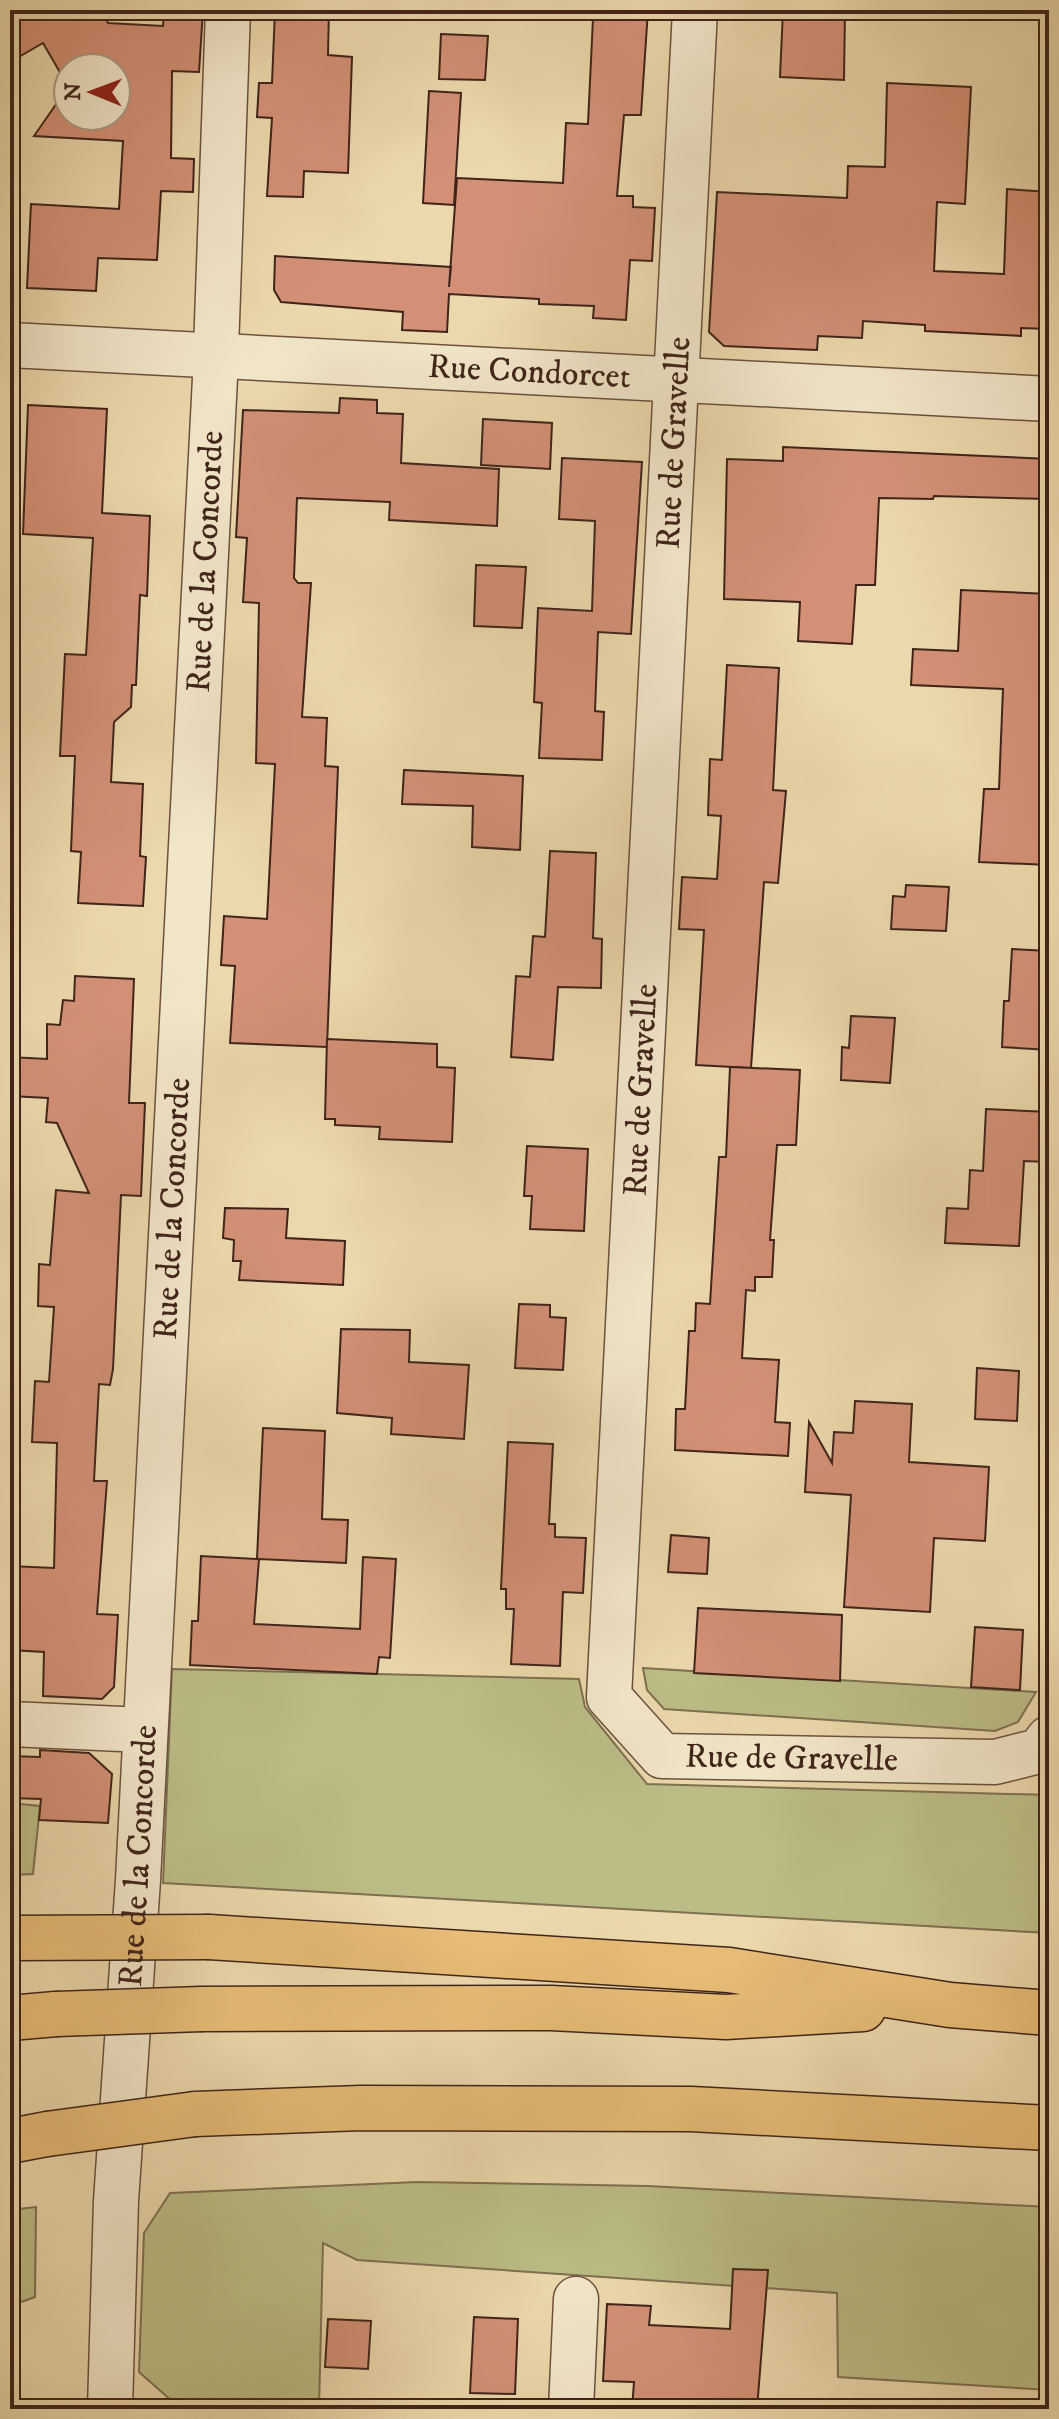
<svg xmlns="http://www.w3.org/2000/svg" width="1059" height="2419" font-family="'IM FELL DW Pica',serif">
<style>
.green{fill:#bcbd86;stroke:#7e7050;stroke-width:2}
.building{fill:#d39076;stroke:#40241a;stroke-width:2}
.lines{fill:none;stroke-linecap:round;stroke-linejoin:round}
.minor-casing{stroke:#6b513e;stroke-width:47}
.motorway-casing{stroke:#40241a;stroke-width:47}
.minor{stroke:#f2e6c9;stroke-width:44}
.motorway{stroke:#e6bc76;stroke-width:44}
.motorway-bridge-casing{stroke:#40241a;stroke-width:47;stroke-linecap:butt}
.motorway-bridge{stroke:#e6bc76;stroke-width:44}
.labels{text-anchor:middle;dominant-baseline:central;stroke-width:6;stroke-linejoin:round;paint-order:stroke}
.street-label{font-size:34px;fill:#40241a;stroke:#f2e6c9}
</style>
<rect width="100%" height="100%" fill="#ebd8ac"/>
<filter id="stains"><feTurbulence type="fractalNoise" baseFrequency=".0025" numOctaves="4"/><feColorMatrix values="0 0 0 0 .2 0 0 0 0 .09 0 0 0 0 .02 0 0 0 .5 -.17"/></filter>
<radialGradient id="worn" r=".72"><stop offset=".6" stop-color="#630" stop-opacity="0"/><stop offset="1" stop-color="#630" stop-opacity=".3"/></radialGradient>
<g class="green">
<path d="M 643,1668 L 1036,1692 L 1018,1722 L 995,1731 L 664,1709 L 647,1690 Z"/>
<path d="M 172,1669 L 579,1679 L 585,1707 L 647,1784 L 1049,1795 L 1049,1933 L 163,1883 Z"/>
<path d="M 10,1803 L 40,1806 L 33,1874 L 10,1875 Z"/>
<path d="M 417,2182 L 648,2186 L 1049,2207 L 1049,2390 L 838,2377 L 837,2293 L 357,2260 L 323,2243 L 319,2409 L 181,2409 L 139,2372 L 144,2233 L 170,2193 Z"/>
<path d="M 36,2207 L 35,2297 L 10,2306 L 10,2210 Z"/>
</g>
<g class="building">
<path d="M 25,10 L 102,10 L 108,23 L 163,26 L 164,10 L 203,10 L 199,72 L 172,71 L 171,158 L 194,159 L 193,192 L 161,191 L 157,260 L 98,258 L 96,291 L 27,288 L 31,204 L 119,209 L 123,141 L 34,136 L 68,87 L 68,116 L 116,116 L 116,68 L 68,68 L 68,86 L 43,43 L 10,62 L 10,21 Z"/>
<path d="M 275,10 L 329,10 L 328,55 L 352,57 L 348,173 L 304,171 L 303,197 L 267,196 L 272,118 L 257,117 L 259,83 L 272,83 Z"/>
<path d="M 604,10 L 648,10 L 641,115 L 624,115 L 617,196 L 633,196 L 633,207 L 655,208 L 652,261 L 630,260 L 626,320 L 593,318 L 594,306 L 539,304 L 539,299 L 449,294 L 447,332 L 402,330 L 403,312 L 281,302 L 274,290 L 275,256 L 451,267 L 449,287 L 457,178 L 563,183 L 566,123 L 588,124 L 593,18 L 604,18 Z"/>
<path d="M 783,10 L 845,10 L 844,80 L 780,77 Z"/>
<path d="M 441,34 L 488,36 L 485,80 L 439,79 Z"/>
<path d="M 887,83 L 971,87 L 965,204 L 937,202 L 934,271 L 1004,274 L 1007,189 L 1049,192 L 1049,329 L 1021,328 L 1021,336 L 925,331 L 925,325 L 863,321 L 862,338 L 818,336 L 817,350 L 724,346 L 709,332 L 717,192 L 847,198 L 848,166 L 885,167 Z"/>
<path d="M 429,91 L 461,93 L 454,205 L 423,203 Z"/>
<path d="M 340,398 L 377,400 L 377,413 L 403,414 L 401,463 L 499,469 L 497,526 L 389,520 L 390,502 L 297,498 L 294,578 L 298,583 L 311,583 L 302,717 L 327,718 L 325,766 L 338,767 L 327,1047 L 230,1043 L 235,966 L 221,965 L 224,916 L 267,919 L 275,764 L 256,763 L 259,603 L 243,602 L 247,538 L 236,537 L 243,410 L 339,413 Z"/>
<path d="M 28,405 L 107,409 L 102,513 L 150,516 L 147,596 L 140,595 L 136,685 L 132,685 L 131,707 L 114,722 L 111,782 L 143,784 L 140,856 L 146,857 L 143,906 L 78,903 L 81,852 L 71,851 L 75,756 L 60,756 L 65,654 L 86,655 L 93,538 L 23,534 Z"/>
<path d="M 483,419 L 552,423 L 550,469 L 481,465 Z"/>
<path d="M 783,447 L 1049,459 L 1049,499 L 934,496 L 933,499 L 879,498 L 875,585 L 856,585 L 852,644 L 798,641 L 800,602 L 724,599 L 727,459 L 783,461 Z"/>
<path d="M 562,458 L 642,462 L 631,634 L 598,632 L 595,711 L 604,712 L 602,760 L 539,758 L 542,703 L 534,702 L 538,608 L 592,611 L 595,521 L 559,519 Z"/>
<path d="M 476,565 L 526,567 L 522,628 L 474,626 Z"/>
<path d="M 961,590 L 1049,594 L 1049,865 L 979,862 L 984,789 L 999,789 L 1003,689 L 911,685 L 913,649 L 958,651 Z"/>
<path d="M 727,665 L 779,668 L 773,790 L 786,791 L 778,883 L 764,882 L 751,1068 L 696,1065 L 704,930 L 679,929 L 682,877 L 717,879 L 721,816 L 708,815 L 710,759 L 722,760 Z"/>
<path d="M 404,770 L 523,776 L 520,850 L 472,847 L 473,806 L 402,804 Z"/>
<path d="M 550,851 L 596,853 L 593,938 L 602,939 L 601,988 L 558,987 L 553,1060 L 511,1057 L 516,976 L 530,977 L 533,936 L 545,937 Z"/>
<path d="M 906,885 L 949,887 L 946,931 L 891,929 L 893,896 L 905,897 Z"/>
<path d="M 1012,949 L 1049,951 L 1049,1050 L 1002,1047 L 1004,1001 L 1009,1001 Z"/>
<path d="M 75,976 L 134,979 L 129,1103 L 145,1103 L 141,1196 L 121,1195 L 113,1369 L 110,1385 L 99,1384 L 94,1481 L 107,1481 L 97,1614 L 118,1615 L 114,1687 L 102,1699 L 43,1696 L 44,1652 L 10,1650 L 10,1566 L 54,1568 L 57,1443 L 32,1442 L 35,1381 L 49,1382 L 54,1307 L 38,1306 L 39,1264 L 50,1265 L 56,1190 L 89,1193 L 57,1123 L 46,1122 L 48,1098 L 10,1096 L 10,1057 L 47,1059 L 47,1024 L 60,1025 L 63,1000 L 74,1001 Z"/>
<path d="M 851,1016 L 895,1018 L 890,1083 L 841,1080 L 842,1047 L 849,1048 Z"/>
<path d="M 327,1039 L 437,1044 L 437,1067 L 455,1068 L 452,1142 L 379,1139 L 380,1127 L 335,1125 L 335,1119 L 325,1119 Z"/>
<path d="M 730,1067 L 800,1070 L 796,1145 L 777,1145 L 770,1240 L 774,1240 L 772,1277 L 755,1277 L 755,1291 L 746,1290 L 742,1358 L 779,1360 L 775,1422 L 790,1423 L 788,1456 L 675,1450 L 676,1409 L 685,1409 L 689,1331 L 695,1331 L 696,1303 L 710,1304 L 719,1157 L 726,1157 Z"/>
<path d="M 986,1109 L 1049,1112 L 1048,1162 L 1024,1161 L 1019,1246 L 945,1243 L 947,1208 L 968,1209 L 970,1170 L 983,1171 Z"/>
<path d="M 527,1146 L 588,1149 L 584,1231 L 530,1229 L 532,1196 L 524,1196 Z"/>
<path d="M 225,1208 L 288,1209 L 286,1238 L 345,1241 L 343,1285 L 239,1280 L 241,1261 L 233,1261 L 234,1240 L 223,1238 Z"/>
<path d="M 519,1304 L 550,1305 L 550,1317 L 566,1318 L 563,1370 L 515,1368 Z"/>
<path d="M 341,1329 L 410,1330 L 409,1362 L 469,1365 L 464,1439 L 391,1434 L 392,1418 L 337,1413 Z"/>
<path d="M 977,1368 L 1019,1371 L 1017,1421 L 975,1419 Z"/>
<path d="M 855,1401 L 912,1404 L 909,1462 L 989,1467 L 985,1541 L 934,1538 L 930,1612 L 844,1607 L 851,1495 L 805,1492 L 809,1422 L 832,1463 L 834,1432 L 853,1433 Z"/>
<path d="M 263,1428 L 325,1431 L 322,1519 L 348,1520 L 346,1563 L 259,1559 L 254,1624 L 360,1629 L 363,1557 L 396,1559 L 390,1658 L 379,1657 L 377,1674 L 190,1665 L 192,1621 L 198,1621 L 201,1556 L 257,1559 Z"/>
<path d="M 508,1442 L 553,1444 L 549,1524 L 555,1524 L 555,1537 L 586,1538 L 583,1593 L 563,1592 L 560,1666 L 511,1664 L 514,1609 L 506,1609 L 506,1589 L 501,1589 Z"/>
<path d="M 671,1535 L 709,1538 L 707,1574 L 668,1572 Z"/>
<path d="M 698,1608 L 842,1615 L 840,1681 L 694,1673 Z"/>
<path d="M 975,1627 L 1023,1630 L 1020,1690 L 971,1687 Z"/>
<path d="M 40,1750 L 89,1753 L 112,1774 L 108,1823 L 39,1820 L 41,1799 L 10,1798 L 10,1756 L 40,1757 Z"/>
<path d="M 733,2269 L 768,2270 L 757,2409 L 632,2409 L 634,2382 L 603,2381 L 607,2304 L 651,2306 L 649,2325 L 730,2329 Z"/>
<path d="M 474,2317 L 518,2319 L 515,2394 L 470,2393 Z"/>
<path d="M 328,2319 L 371,2321 L 368,2369 L 325,2367 Z"/>
</g>
<g class="lines">
<defs>
<g id="minor">
<path id="s1" d="M 695,10 L 609,1697 L 662,1756 L 995,1762 L 1039,1751 L 1049,1738"/>
<path id="s2" d="M 10,345 L 1049,399"/>
<path d="M 10,1724 L 144,1730"/>
<path id="s3" d="M 110,2409 L 116,2201 L 138,1880 L 215,378 L 228,10"/>
<path d="M 571,2409 L 576,2299"/>
</g>
<g id="motorway">
<path d="M 209,1937 L 729,1970 L 950,2005 L 1049,2013"/>
<path d="M 202,2009 L 551,2008 L 726,2017 L 863,2009"/>
<path d="M 10,2018 L 56,2014"/>
<path d="M 195,2114 L 361,2108 L 691,2109 L 1049,2128"/>
<path d="M 10,2141 L 47,2134"/>
</g>
</defs>
<use href="#minor" class="minor-casing"/>
<use href="#motorway" class="motorway-casing"/>
<use href="#minor" class="minor"/>
<use href="#motorway" class="motorway"/>
<defs>
<g id="motorway-bridge">
<path d="M 10,1938 L 209,1937"/>
<path d="M 56,2014 L 202,2009"/>
<path d="M 47,2134 L 195,2114"/>
</g>
</defs>
<use href="#motorway-bridge" class="motorway-bridge-casing"/>
<use href="#motorway-bridge" class="motorway-bridge"/>
</g>
<g class="labels">
<g class="street-label">
<text stroke="none"><textPath href="#s2" startOffset="520">Rue Condorcet</textPath></text>
<text transform="translate(674 443) rotate(-87)">Rue de Gravelle</text>
<text stroke="none"><textPath href="#s3" startOffset="1850">Rue de la Concorde</textPath></text>
<text transform="translate(641 1090) rotate(-87)">Rue de Gravelle</text>
<text stroke="none"><textPath href="#s3" startOffset="1202">Rue de la Concorde</textPath></text>
<text stroke="none"><textPath href="#s1" startOffset="1898">Rue de Gravelle</textPath></text>
<text stroke="none"><textPath href="#s3" startOffset="554">Rue de la Concorde</textPath></text>
</g>
</g>
<rect width="1059" height="2419" fill="none" stroke="#ebd8ac" stroke-width="40"/>
<rect x="12" y="12" width="1035" height="2395" fill="none" stroke="#40241a" stroke-width="4"/>
<rect x="20" y="20" width="1019" height="2379" fill="none" stroke="#40241a" stroke-width="2"/>
<g transform="translate(92 92) rotate(271)"><circle r="38" fill="#f2e6c9" stroke="#ab9883" stroke-width="2"/>
<path d="M0-6L14 30L0 20L-14 30Z" fill="#8f2418"/>
<text y="-12" font-size="22" font-weight="bold" text-anchor="middle" fill="#40241a">N</text>
</g>
<rect width="100%" height="100%" filter="url(#stains)"/>
<rect width="100%" height="100%" fill="url(#worn)"/>
</svg>
